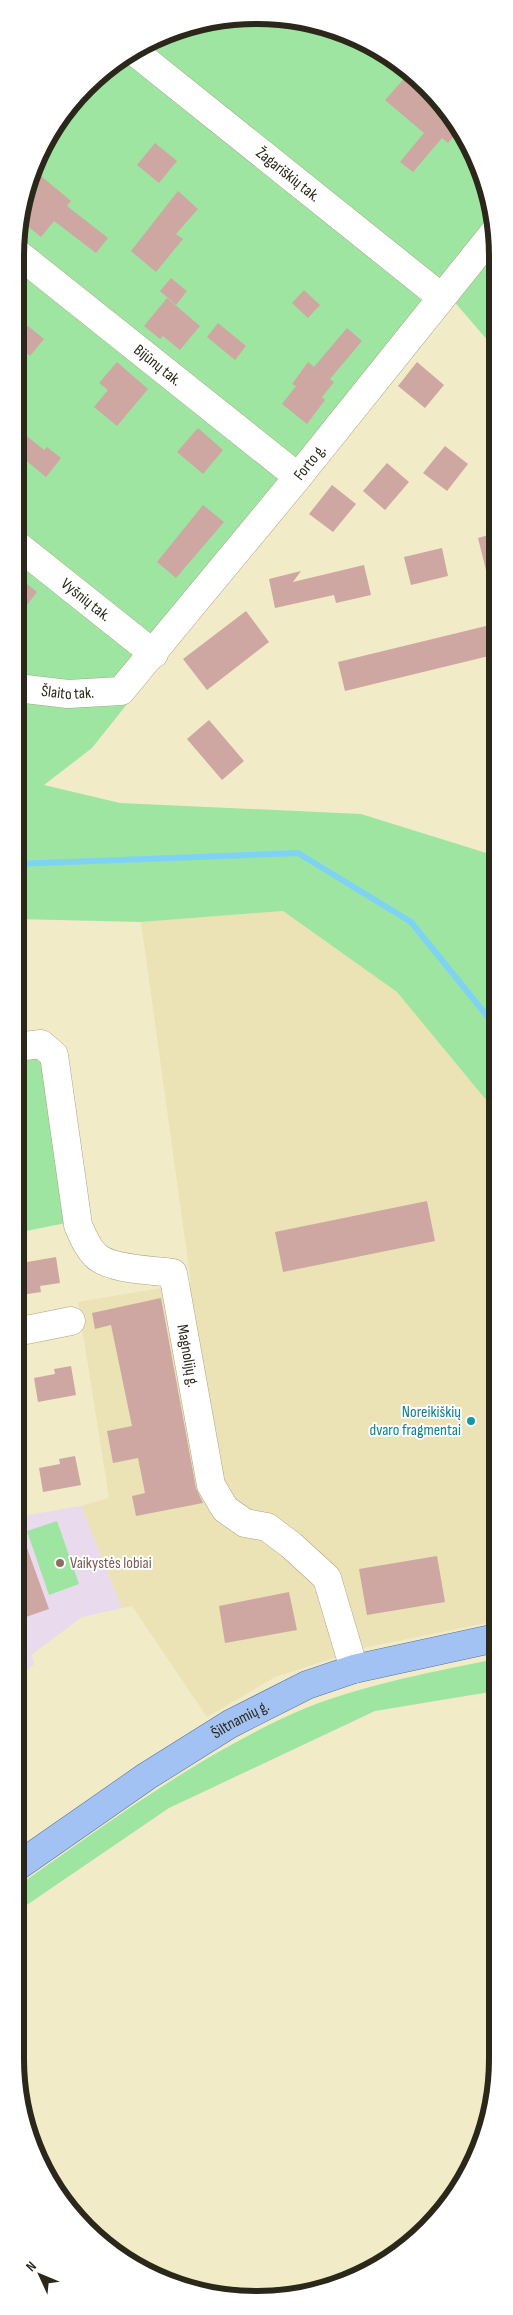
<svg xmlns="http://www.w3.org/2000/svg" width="513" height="2315" font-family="'Sofia Sans Condensed',sans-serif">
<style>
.built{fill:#ebe2b6}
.education{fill:#eadaed}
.green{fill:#9ee5a1}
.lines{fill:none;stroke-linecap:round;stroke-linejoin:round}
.stream{stroke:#7ed3f5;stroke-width:6}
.building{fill:#cea7a2}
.minor-casing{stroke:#aba482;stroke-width:29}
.major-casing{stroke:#5171a3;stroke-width:29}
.minor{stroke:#fff;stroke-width:28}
.major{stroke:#a3c2f4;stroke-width:28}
.culture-dot{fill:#0f9aa8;stroke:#fff;stroke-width:2}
.education-dot{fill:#8d6e63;stroke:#fff;stroke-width:2}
.labels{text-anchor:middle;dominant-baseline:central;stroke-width:4;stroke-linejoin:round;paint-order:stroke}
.street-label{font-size:16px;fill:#2b281b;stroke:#fff}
.culture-label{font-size:16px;fill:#0d838f;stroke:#fff;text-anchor:end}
.education-label{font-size:16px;fill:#785e54;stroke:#fff;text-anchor:start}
.rim{fill:none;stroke:#2b281b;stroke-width:6}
</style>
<rect width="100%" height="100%" fill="#f2ebc7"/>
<path class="built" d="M 283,911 L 397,992 L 496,1112 L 496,1621 L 368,1647 L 275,1677 L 207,1717 L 132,1606 L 122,1608 L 81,1506 L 109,1498 L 78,1302 L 191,1283 L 141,922 Z"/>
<path class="education" d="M 81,1506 L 122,1608 L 82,1617 L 31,1655 L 34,1664 L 15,1681 L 16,1517 Z"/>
<g class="green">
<path d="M 288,17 L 364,40 L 427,86 L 473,150 L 496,225 L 496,350 L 451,298 L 92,748 L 44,785 L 120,803 L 361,814 L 496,856 L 496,1112 L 397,992 L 283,911 L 141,922 L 16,919 L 17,225 L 47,136 L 110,65 L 194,23 Z"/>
<path d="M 44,1055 L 71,1222 L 16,1233 L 16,1063 Z"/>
<path d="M 57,1521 L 79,1584 L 49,1595 L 27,1531 Z"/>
<path d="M 496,1659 L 496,1691 L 375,1711 L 169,1808 L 15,1913 L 15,1888 C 101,1828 186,1764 281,1719 C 348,1687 423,1674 496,1659 Z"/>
</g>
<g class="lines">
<path class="stream" d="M 16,864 L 298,853 L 411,922 L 496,1027"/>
</g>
<g class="building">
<path d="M 409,73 L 427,86 L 459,130 L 448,143 L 442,138 L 413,172 L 400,162 L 424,133 L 385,100 Z"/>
<path d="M 155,143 L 177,161 L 159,183 L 137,165 Z"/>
<path d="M 35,171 L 71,201 L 67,206 L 108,238 L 96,253 L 54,221 L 41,237 L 19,219 Z"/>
<path d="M 178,191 L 198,209 L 176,234 L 183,239 L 156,272 L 131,251 Z"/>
<path d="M 171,278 L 187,291 L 176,305 L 160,291 Z"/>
<path d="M 304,290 L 320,305 L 308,318 L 292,303 Z"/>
<path d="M 167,298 L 200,326 L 180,350 L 163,336 L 160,339 L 144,326 Z"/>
<path d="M 218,323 L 246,346 L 235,360 L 207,337 Z"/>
<path d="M 28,326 L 44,339 L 30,356 L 17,345 L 17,340 Z"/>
<path d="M 347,328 L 362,341 L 330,379 L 334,382 L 322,397 L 325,400 L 307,424 L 282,404 L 296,386 L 292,384 L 308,362 L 314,367 Z"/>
<path d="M 117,362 L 148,389 L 117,426 L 94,407 L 108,390 L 99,383 Z"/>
<path d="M 417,362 L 444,385 L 425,408 L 398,386 Z"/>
<path d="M 17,428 L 44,450 L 47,447 L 61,458 L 46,477 L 17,453 Z"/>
<path d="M 198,428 L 223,450 L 203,474 L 177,452 Z"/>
<path d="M 445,446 L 468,464 L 447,491 L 423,473 Z"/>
<path d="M 387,463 L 409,482 L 385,510 L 363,491 Z"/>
<path d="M 332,485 L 356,504 L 333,532 L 309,514 Z"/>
<path d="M 203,505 L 224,522 L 176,578 L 157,562 Z"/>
<path d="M 496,533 L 496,585 L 490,586 L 478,538 Z"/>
<path d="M 442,548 L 448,576 L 411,585 L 404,557 Z"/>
<path d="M 364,565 L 371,595 L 336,603 L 334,595 L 275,608 L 269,579 L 301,571 L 293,582 Z"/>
<path d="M 17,576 L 37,592 L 17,618 Z"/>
<path d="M 246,611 L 269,642 L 207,690 L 183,659 Z"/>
<path d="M 486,626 L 493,655 L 345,691 L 338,662 Z"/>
<path d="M 209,720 L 244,761 L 222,780 L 187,739 Z"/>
<path d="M 427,1201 L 435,1241 L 283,1272 L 275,1232 Z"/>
<path d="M 56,1257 L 60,1283 L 40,1286 L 41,1292 L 21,1295 L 16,1264 Z"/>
<path d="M 161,1298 L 196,1488 L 203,1503 L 136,1516 L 132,1496 L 145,1493 L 138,1458 L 113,1463 L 107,1431 L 132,1426 L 111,1325 L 95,1329 L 92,1313 Z"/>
<path d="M 71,1366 L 76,1395 L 38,1402 L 34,1378 L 55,1374 L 54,1369 Z"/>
<path d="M 75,1456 L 81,1485 L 43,1492 L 39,1468 L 60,1464 L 59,1459 Z"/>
<path d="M 16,1523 L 18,1523 L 49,1609 L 20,1619 L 16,1605 Z"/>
<path d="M 437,1556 L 445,1602 L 367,1615 L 359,1569 Z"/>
<path d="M 289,1592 L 297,1630 L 225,1643 L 219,1606 Z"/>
</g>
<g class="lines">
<defs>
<g id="minor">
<path id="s1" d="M 135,52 L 441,297"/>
<path id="s2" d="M 17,253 L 298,477"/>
<path id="s3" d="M 17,545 L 154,654"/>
<path id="s4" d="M 17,688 L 68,694 L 121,691 L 298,477 L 496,230"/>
<path id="s5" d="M 16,1047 L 41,1044 L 54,1055 L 78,1225 C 82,1235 87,1247 95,1255 C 109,1270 153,1270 173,1273 L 211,1485 L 225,1509 L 245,1523 L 267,1527 L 291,1545 L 327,1578 L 354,1669"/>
<path d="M 16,1332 L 71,1321"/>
</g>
<g id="major">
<path id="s6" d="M 15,1868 L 147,1776 L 230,1724 L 307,1685 L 354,1669 L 496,1638"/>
</g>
</defs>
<use href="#minor" class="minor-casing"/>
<use href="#major" class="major-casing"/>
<use href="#minor" class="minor"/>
<use href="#major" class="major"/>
</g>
<circle class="culture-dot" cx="471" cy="1421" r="5"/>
<circle class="education-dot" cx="60" cy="1563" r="5"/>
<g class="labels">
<g class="street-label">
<text stroke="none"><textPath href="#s1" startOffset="196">Žagariškių tak.</textPath></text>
<text stroke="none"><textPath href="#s2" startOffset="180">Bijūnų tak.</textPath></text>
<text stroke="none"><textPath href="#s4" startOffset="401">Forto g.</textPath></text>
<text stroke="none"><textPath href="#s3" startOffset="88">Vyšnių tak.</textPath></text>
<text stroke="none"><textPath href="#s4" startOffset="51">Šlaito tak.</textPath></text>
<text stroke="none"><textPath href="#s5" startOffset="414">Magnolijų g.</textPath></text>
<text stroke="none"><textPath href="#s6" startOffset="270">Šiltnamių g.</textPath></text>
</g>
<g class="culture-label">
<text x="461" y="1412">Noreikiškių<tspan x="461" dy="18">dvaro fragmentai</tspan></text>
</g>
<g class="education-label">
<text x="70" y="1563">Vaikystės lobiai</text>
</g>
</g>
<path d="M0 0H513V2315H0ZM256 24H257A232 232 0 0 1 489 256V2059A232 232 0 0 1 257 2291H256A232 232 0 0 1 24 2059V256A232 232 0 0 1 256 24Z" fill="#fff" fill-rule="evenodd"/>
<path class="rim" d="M256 24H257A232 232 0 0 1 489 256V2059A232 232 0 0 1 257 2291H256A232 232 0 0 1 24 2059V256A232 232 0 0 1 256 24Z"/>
<g transform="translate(40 2275) rotate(314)" stroke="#ffffff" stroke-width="4" paint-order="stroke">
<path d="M0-4L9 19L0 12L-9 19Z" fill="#2b281b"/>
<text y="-8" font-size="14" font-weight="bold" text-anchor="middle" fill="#2b281b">N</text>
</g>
</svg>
